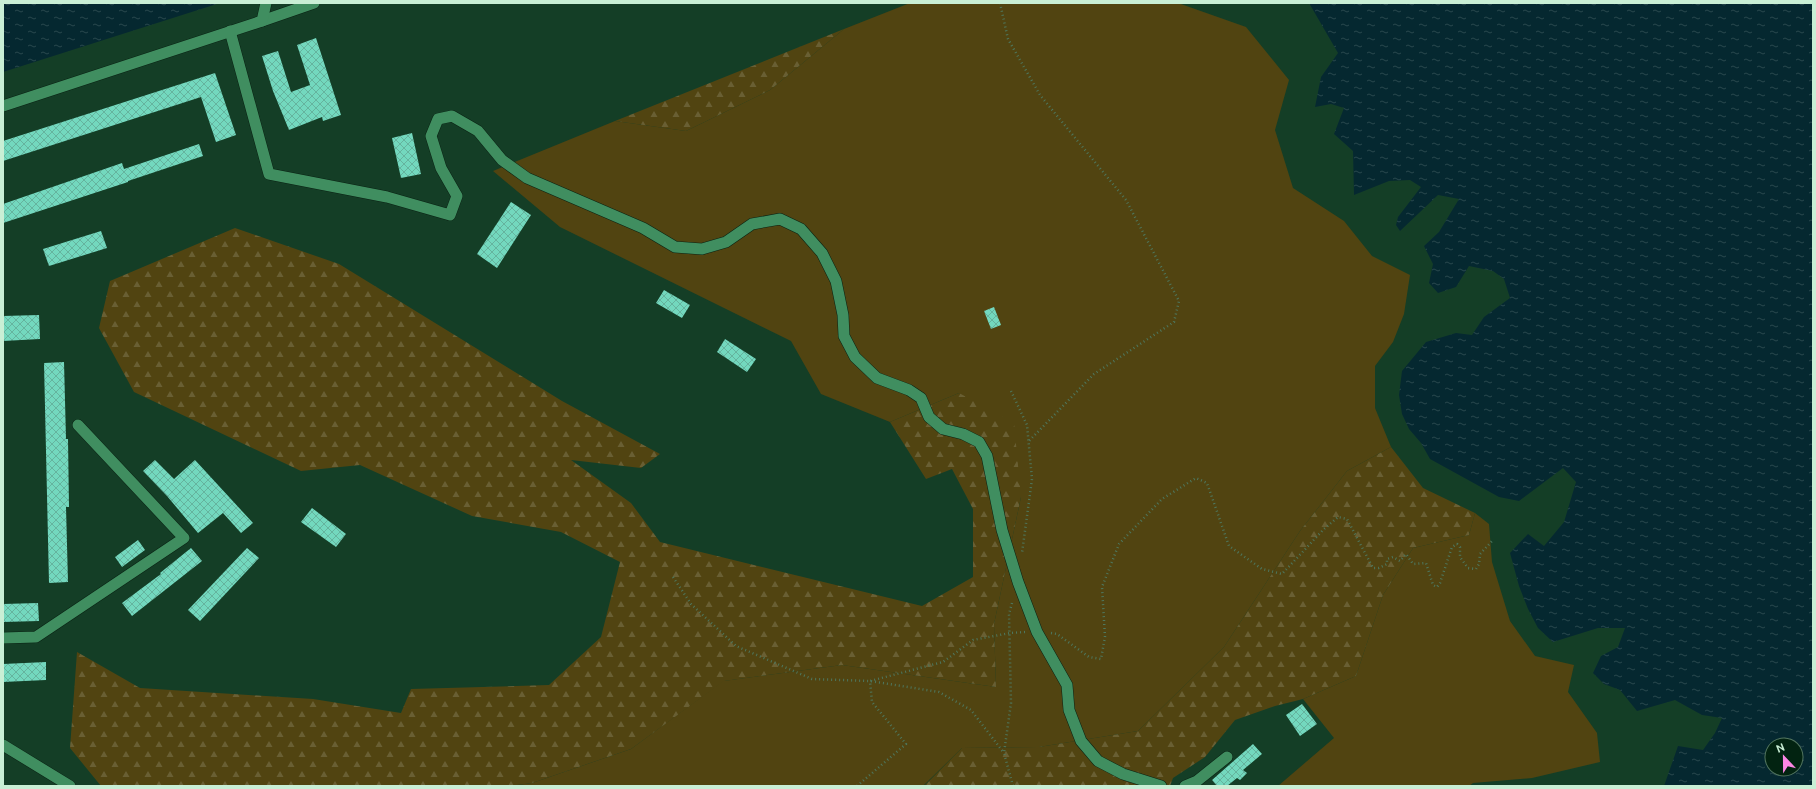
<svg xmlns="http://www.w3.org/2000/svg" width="1816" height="789" font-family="Ubuntu,sans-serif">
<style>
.grass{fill:#514411}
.forest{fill:url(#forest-firs)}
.water{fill:url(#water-ripples);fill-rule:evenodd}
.building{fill:url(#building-cross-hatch)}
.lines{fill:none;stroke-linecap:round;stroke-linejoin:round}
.minor-casing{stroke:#092213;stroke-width:12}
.path{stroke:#4e775e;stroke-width:2.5;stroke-dasharray:1 3;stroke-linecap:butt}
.minor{stroke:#408e60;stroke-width:11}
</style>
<defs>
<pattern id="forest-firs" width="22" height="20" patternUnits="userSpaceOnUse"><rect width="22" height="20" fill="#514411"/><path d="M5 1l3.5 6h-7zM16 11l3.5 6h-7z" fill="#695f33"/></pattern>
<pattern id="water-ripples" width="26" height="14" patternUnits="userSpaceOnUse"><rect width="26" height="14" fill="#052830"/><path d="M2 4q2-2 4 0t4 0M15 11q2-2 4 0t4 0" fill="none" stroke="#28484d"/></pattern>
<pattern id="building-cross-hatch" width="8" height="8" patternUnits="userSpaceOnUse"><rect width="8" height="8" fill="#73d8be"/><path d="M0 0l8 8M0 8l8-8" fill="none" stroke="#65b49e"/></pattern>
</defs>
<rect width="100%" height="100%" fill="#143e26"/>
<g class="grass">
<path d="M 910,3 L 1178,3 L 1246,27 L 1289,80 L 1275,130 L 1293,188 L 1344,221 L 1372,256 L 1410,275 L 1404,314 L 1393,342 L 1375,366 L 1375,408 L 1391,447 L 1347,471 L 1300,531 L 1224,647 L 1138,731 L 1039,747 L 962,748 L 923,786 L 510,786 L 532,783 L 631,749 L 723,681 L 842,665 L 996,687 L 994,624 L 1021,497 L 959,393 L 890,422 L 821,394 L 791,341 L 560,227 L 493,171 L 615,121 L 686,131 L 770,90 L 844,29 Z"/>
<path d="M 1475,513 L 1489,524 L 1492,562 L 1510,621 L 1535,656 L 1574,665 L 1568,692 L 1597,733 L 1600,762 L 1532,778 L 1473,783 L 1469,786 L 1278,786 L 1334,738 L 1303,699 L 1356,676 L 1383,595 L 1413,548 L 1469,535 Z"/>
</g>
<g class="forest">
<path d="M 844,29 L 770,90 L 686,131 L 615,121 Z"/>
<path d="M 235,228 L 339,264 L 562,401 L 660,454 L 641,468 L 571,460 L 631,503 L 660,542 L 922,606 L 973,577 L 973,509 L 952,469 L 926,479 L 890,422 L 959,393 L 1014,423 L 1021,497 L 994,624 L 996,687 L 842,665 L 724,681 L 631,749 L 532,783 L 510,786 L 101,786 L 70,748 L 77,652 L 140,688 L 313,699 L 401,713 L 411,689 L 549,685 L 601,637 L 620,562 L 561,532 L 472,516 L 360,465 L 301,471 L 134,392 L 99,328 L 110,281 Z"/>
<path d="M 1391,447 L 1423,488 L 1475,513 L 1469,535 L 1413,548 L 1383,595 L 1356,676 L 1303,699 L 1275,706 L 1235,720 L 1205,757 L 1173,778 L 1170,786 L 924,786 L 962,748 L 1039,747 L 1138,731 L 1224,647 L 1300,531 L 1347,471 Z"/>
</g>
<g class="water">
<path d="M 3,3 L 220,3 L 3,72 Z"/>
<path d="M 1309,3 L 1813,3 L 1813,786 L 1664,786 L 1678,746 L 1703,750 L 1715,733 L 1722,718 L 1702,715 L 1675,700 L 1637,711 L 1620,690 L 1604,684 L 1593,673 L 1601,656 L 1618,647 L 1625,628 L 1598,628 L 1553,642 L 1538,628 L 1528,609 L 1519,586 L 1510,553 L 1528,534 L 1544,546 L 1564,522 L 1576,482 L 1563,468 L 1519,501 L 1499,497 L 1430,459 L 1421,443 L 1409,429 L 1402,414 L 1399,395 L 1402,371 L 1426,342 L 1456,333 L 1472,335 L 1484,317 L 1510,298 L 1504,279 L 1493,271 L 1469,266 L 1456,287 L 1438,293 L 1429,283 L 1433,264 L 1424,246 L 1439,232 L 1459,199 L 1438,195 L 1400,231 L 1396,225 L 1398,217 L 1421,187 L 1410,180 L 1389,181 L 1354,195 L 1353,151 L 1334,134 L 1344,108 L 1331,104 L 1315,107 L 1321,77 L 1338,53 ZM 1772,745 L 1796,745 L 1796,769 L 1772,769 Z"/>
</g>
<g class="building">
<path d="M 316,38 L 341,115 L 323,121 L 322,117 L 289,130 L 273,91 L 262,56 L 278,51 L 291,92 L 310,85 L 297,45 Z"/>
<path d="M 215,73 L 236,135 L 216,142 L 201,97 L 3,161 L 3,141 Z"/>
<path d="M 412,133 L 421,174 L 401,178 L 392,138 Z"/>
<path d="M 199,144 L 203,156 L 128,181 L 128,182 L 3,223 L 3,204 L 122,163 L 124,169 Z"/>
<path d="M 511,202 L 531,215 L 497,268 L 477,254 Z"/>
<path d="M 101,231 L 107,248 L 49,266 L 43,249 Z"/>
<path d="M 664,290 L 690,305 L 682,318 L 656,303 Z"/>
<path d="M 994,307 L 1001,325 L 991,329 L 984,311 Z"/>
<path d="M 39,315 L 40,339 L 3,341 L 3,316 Z"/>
<path d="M 725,339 L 756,359 L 747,372 L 717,352 Z"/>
<path d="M 64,362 L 66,439 L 68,439 L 69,507 L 66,507 L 68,582 L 49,583 L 44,363 Z"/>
<path d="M 155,460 L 174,479 L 195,460 L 253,523 L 241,533 L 223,513 L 198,533 L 167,496 L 143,471 Z"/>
<path d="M 312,508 L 346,534 L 336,547 L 301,522 Z"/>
<path d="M 138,540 L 145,550 L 122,567 L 115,557 Z"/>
<path d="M 191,548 L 202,561 L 132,616 L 122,603 L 161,574 L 160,573 Z"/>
<path d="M 247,548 L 259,558 L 200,621 L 188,610 Z"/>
<path d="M 38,603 L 39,621 L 3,622 L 3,604 Z"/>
<path d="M 46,662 L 46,680 L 3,682 L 3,664 Z"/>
<path d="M 1302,704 L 1317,724 L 1300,736 L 1286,715 Z"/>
<path d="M 1253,744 L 1262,754 L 1243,770 L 1247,773 L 1240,780 L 1237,778 L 1227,786 L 1217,786 L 1212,780 Z"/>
</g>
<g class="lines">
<defs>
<g id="minor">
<path d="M 262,21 L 314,3"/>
<path d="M 230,31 L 269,174 L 387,197 L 450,215 L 457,196 L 441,168 L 431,136 L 438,119 L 452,116 L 478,131 L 502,160 L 527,178 L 643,228 L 675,247 L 702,249 L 726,242 L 752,224 L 780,219 L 801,229 L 822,253 L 836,281 L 843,315 L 844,336 L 855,357 L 877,378 L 909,390 L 921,398 L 929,417 L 943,429 L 963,434 L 979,442 L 987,456 L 1002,530 L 1018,582 L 1037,632 L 1067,685 L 1069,710 L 1081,741 L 1098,761 L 1123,774 L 1161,786"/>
<path d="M 3,106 L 262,21 L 266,3"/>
<path d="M 3,638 L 36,637 L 184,538 L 78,425"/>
<path d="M 3,745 L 70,786"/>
<path d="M 1185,786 L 1197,781 L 1227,757"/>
</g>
</defs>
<use href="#minor" class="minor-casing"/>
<g class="path">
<path d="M 1000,3 L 1008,39 L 1040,95 L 1126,200 L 1179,301 L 1174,322 L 1094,374 L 1028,442"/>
<path d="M 1011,391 L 1027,425 L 1032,479 L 1022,553"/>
<path d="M 673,577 L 691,604 L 736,646 L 812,679 L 870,681 L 939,692 L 971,710 L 1004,753"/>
<path d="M 1012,603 L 1009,614 L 1011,703 L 1004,753 L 1013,786"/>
<path d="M 1051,633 L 1057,634 L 1089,657 L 1101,659 L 1105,637 L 1102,587 L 1119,544 L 1162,499 L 1196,478 L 1207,483 L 1229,546 L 1262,569 L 1282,574 L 1324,529 L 1338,517 L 1347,519 L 1373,568 L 1379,568 L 1387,564 L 1387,559 L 1393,557 L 1400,561 L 1406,554 L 1413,564 L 1426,563 L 1433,585 L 1437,587 L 1440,583 L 1452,547 L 1457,544 L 1460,547 L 1460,557 L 1468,568 L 1476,569 L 1479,564 L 1480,554 L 1492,541"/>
<path d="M 857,786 L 906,744 L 872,702 L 870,681 L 943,662 L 973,640 L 1010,633 L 1026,632"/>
</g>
<use href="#minor" class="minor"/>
</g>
<rect width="1816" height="789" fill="none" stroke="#c9efd5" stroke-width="8"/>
<g transform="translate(1784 757) rotate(338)"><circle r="19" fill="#022311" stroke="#52755f"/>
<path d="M0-3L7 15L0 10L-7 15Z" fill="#fc86e4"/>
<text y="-6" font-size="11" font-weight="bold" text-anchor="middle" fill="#c9efd5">N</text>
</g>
</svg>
